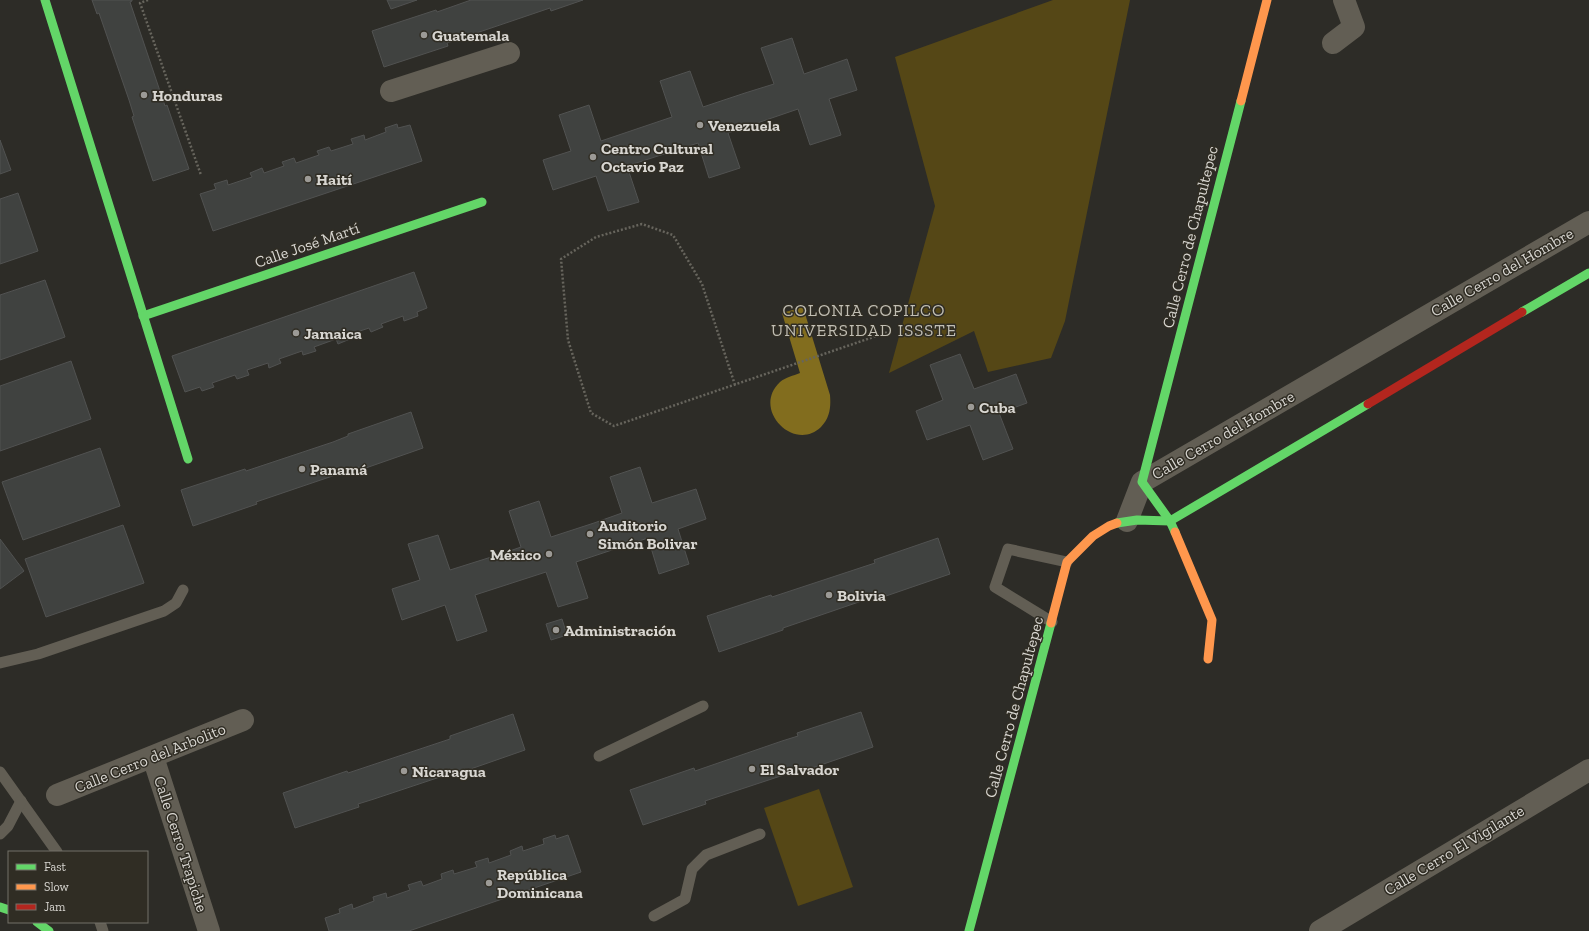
<svg xmlns="http://www.w3.org/2000/svg" width="1589" height="931" font-family="'Zilla Slab',serif">
<style>
.green{fill:#554716}
.water{fill:#826d1e}
.building{fill:#404240;stroke:#515251}
.lines{fill:none;stroke-linecap:round;stroke-linejoin:round}
.path{stroke:#67655d;stroke-width:2.5;stroke-dasharray:2 2;stroke-linecap:butt}
.lane{stroke:#625e54;stroke-width:11}
.street{stroke:#625e54;stroke-width:22}
.fast{stroke:#63d668;stroke-width:9}
.slow{stroke:#ff974d;stroke-width:9}
.jam{stroke:#b3261e;stroke-width:9}
.poi-dot{fill:#9c9a96;stroke:#302d24;stroke-width:1.5}
.labels{text-anchor:middle;dominant-baseline:central;stroke-width:3;stroke-linejoin:round;paint-order:stroke}
.poi-label{font-size:16px;font-weight:bold;fill:#d8d6d1;stroke:#302d24;text-anchor:start}
.street-label{font-size:16px;fill:#d8d6d1;stroke:#302d24}
.neighbourhood-label{font-size:17px;letter-spacing:1px;fill:#c1beb3;stroke:#302d24}
</style>
<rect width="100%" height="100%" fill="#2d2c27"/>
<g class="green">
<path d="M 1053,0 L 1130,0 L 1065,321 L 1051,358 L 988,372 L 974,331 L 889,373 L 935,206 L 895,57 Z"/>
<path d="M 819,789 L 853,887 L 798,906 L 764,808 Z"/>
</g>
<path class="water" d="M 803,307 L 830,395 C 831,407 830,418 821,427 C 794,453 751,409 780,382 C 786,377 793,376 800,373 L 782,313 Z"/>
<g class="building">
<path d="M 92,0 L 132,0 L 132,1 L 130,2 L 165,106 L 167,105 L 189,169 L 153,181 L 132,117 L 134,116 L 129,100 L 99,13 L 97,14 Z"/>
<path d="M 387,0 L 417,0 L 391,9 Z"/>
<path d="M 471,0 L 583,0 L 551,11 L 550,8 L 447,43 L 448,46 L 384,67 L 372,31 L 436,10 L 437,12 Z"/>
<path d="M 792,38 L 804,74 L 847,59 L 857,90 L 829,99 L 841,135 L 810,145 L 798,109 L 728,133 L 740,168 L 709,178 L 698,143 L 627,166 L 639,202 L 608,211 L 596,176 L 553,190 L 543,160 L 571,151 L 559,115 L 589,105 L 601,141 L 672,117 L 660,81 L 690,71 L 703,107 L 745,93 L 774,84 L 761,48 Z"/>
<path d="M 397,124 L 398,128 L 410,125 L 422,161 L 213,231 L 200,194 L 216,189 L 214,184 L 227,180 L 228,185 L 252,177 L 250,173 L 262,168 L 264,173 L 284,166 L 282,162 L 294,158 L 296,163 L 319,155 L 317,151 L 329,147 L 331,151 L 353,144 L 351,139 L 364,135 L 365,140 L 386,132 L 385,128 Z"/>
<path d="M 0,140 L 11,170 L 0,174 Z"/>
<path d="M 18,193 L 38,251 L 0,264 L 0,199 Z"/>
<path d="M 414,272 L 427,308 L 417,312 L 418,316 L 404,321 L 403,316 L 381,324 L 383,327 L 371,332 L 369,328 L 348,335 L 350,339 L 338,344 L 336,339 L 314,347 L 316,351 L 303,355 L 302,351 L 279,359 L 281,363 L 269,368 L 268,363 L 247,370 L 249,375 L 237,379 L 235,375 L 212,383 L 214,387 L 202,391 L 200,387 L 185,392 L 172,356 Z"/>
<path d="M 45,280 L 65,337 L 0,360 L 0,295 Z"/>
<path d="M 960,354 L 974,389 L 1016,374 L 1027,403 L 999,413 L 1013,449 L 983,460 L 970,425 L 927,440 L 916,411 L 943,400 L 930,365 Z"/>
<path d="M 71,361 L 91,419 L 0,451 L 0,386 Z"/>
<path d="M 411,412 L 423,448 L 360,470 L 359,467 L 256,502 L 257,504 L 193,526 L 181,490 L 245,469 L 246,471 L 333,442 L 348,436 L 348,434 Z"/>
<path d="M 100,448 L 120,506 L 23,540 L 2,482 Z"/>
<path d="M 640,467 L 652,503 L 696,489 L 706,519 L 678,529 L 689,564 L 659,574 L 648,538 L 576,562 L 588,598 L 558,607 L 546,572 L 475,595 L 487,631 L 457,641 L 445,605 L 402,620 L 392,589 L 420,580 L 408,544 L 438,535 L 450,570 L 504,553 L 521,547 L 509,511 L 539,501 L 551,537 L 594,523 L 622,513 L 610,477 Z"/>
<path d="M 123,525 L 144,583 L 46,617 L 25,559 Z"/>
<path d="M 938,538 L 950,574 L 886,596 L 885,593 L 783,628 L 783,630 L 719,652 L 707,616 L 771,595 L 772,597 L 875,563 L 874,560 Z"/>
<path d="M 0,539 L 24,571 L 0,589 Z"/>
<path d="M 562,619 L 567,635 L 551,640 L 546,624 Z"/>
<path d="M 861,712 L 873,747 L 809,769 L 808,767 L 705,801 L 706,804 L 643,825 L 630,790 L 694,768 L 695,771 L 782,741 L 798,736 L 797,733 Z"/>
<path d="M 513,714 L 525,750 L 462,772 L 461,770 L 374,799 L 358,804 L 359,807 L 295,828 L 283,793 L 347,771 L 348,773 L 450,739 L 450,736 Z"/>
<path d="M 555,835 L 556,839 L 568,835 L 581,872 L 409,931 L 329,931 L 325,918 L 340,913 L 339,909 L 352,904 L 353,909 L 374,901 L 373,897 L 386,893 L 387,898 L 410,890 L 408,885 L 421,881 L 423,886 L 442,879 L 441,874 L 453,870 L 454,874 L 477,867 L 475,862 L 488,858 L 489,863 L 511,855 L 510,851 L 522,846 L 523,851 L 544,844 L 543,839 Z"/>
</g>
<g class="lines">
<g class="path">
<path d="M 148,0 L 140,3 L 201,175"/>
<path d="M 735,385 L 702,284 L 673,235 L 642,224 L 596,237 L 561,259 L 568,340 L 591,413 L 614,426 L 888,332"/>
</g>
<g class="lane">
<path d="M 1052,622 L 995,587 L 1008,549 L 1067,562"/>
<path d="M 0,663 L 38,654 L 164,611 L 176,603 L 183,590"/>
<path d="M 599,756 L 703,706"/>
<path d="M 0,772 L 57,852"/>
<path d="M 0,834 L 8,826 L 21,801"/>
<path d="M 654,916 L 685,899 L 692,869 L 706,855 L 760,834"/>
<path d="M 100,922 L 103,931"/>
</g>
<g class="street">
<path d="M 1333,43 L 1354,27 L 1344,0"/>
<path d="M 391,91 L 509,53"/>
<path d="M 1127,521 L 1142,482 L 1589,222"/>
<path d="M 153,757 L 209,931"/>
<path d="M 57,795 L 243,720"/>
<path d="M 1320,931 L 1589,770"/>
</g>
<g class="fast">
<path d="M 45,0 L 188,459"/>
<path d="M 1522,312 L 1589,273"/>
<path d="M 143,316 L 482,202"/>
<path d="M 1117,523 L 1137,520 L 1170,521 L 1368,404"/>
<path d="M 1175,532 L 1170,521 L 1142,482 L 1241,101"/>
<path d="M 0,907 L 9,910"/>
<path d="M 37,922 L 49,931"/>
<path d="M 969,931 L 1051,623"/>
</g>
<g class="slow">
<path d="M 1241,101 L 1267,0"/>
<path d="M 1175,532 L 1212,620 L 1208,659"/>
<path d="M 1051,623 L 1067,562 L 1093,536 L 1109,526 L 1117,523"/>
</g>
<path class="jam" d="M 1368,404 L 1522,312"/>
</g>
<g class="poi-dot">
<circle cx="424" cy="35" r="4"/>
<circle cx="144" cy="95" r="4"/>
<circle cx="700" cy="125" r="4"/>
<circle cx="593" cy="157" r="4"/>
<circle cx="308" cy="179" r="4"/>
<circle cx="296" cy="333" r="4"/>
<circle cx="971" cy="407" r="4"/>
<circle cx="302" cy="469" r="4"/>
<circle cx="590" cy="534" r="4"/>
<circle cx="549" cy="554" r="4"/>
<circle cx="829" cy="595" r="4"/>
<circle cx="556" cy="630" r="4"/>
<circle cx="752" cy="769" r="4"/>
<circle cx="404" cy="771" r="4"/>
<circle cx="489" cy="883" r="4"/>
</g>
<g class="labels">
<g class="poi-label">
<text x="432" y="35">Guatemala</text>
<text x="152" y="95">Honduras</text>
<text x="708" y="125">Venezuela</text>
<text x="601" y="148">Centro Cultural<tspan x="601" dy="18">Octavio Paz</tspan></text>
<text x="316" y="179">Haití</text>
<text x="304" y="333">Jamaica</text>
<text x="979" y="407">Cuba</text>
<text x="310" y="469">Panamá</text>
<text x="598" y="525">Auditorio<tspan x="598" dy="18">Simón Bolivar</tspan></text>
<text x="541" y="554" text-anchor="end">México</text>
<text x="837" y="595">Bolivia</text>
<text x="564" y="630">Administración</text>
<text x="760" y="769">El Salvador</text>
<text x="412" y="771">Nicaragua</text>
<text x="497" y="874">República<tspan x="497" dy="18">Dominicana</tspan></text>
</g>
<g class="street-label">
<text transform="translate(1190 237) rotate(-76)">Calle Cerro de Chapultepec</text>
<text transform="translate(307 245) rotate(-19)">Calle José Martí</text>
<text transform="translate(1502 272) rotate(-30)">Calle Cerro del Hombre</text>
<text transform="translate(1223 435) rotate(-30)">Calle Cerro del Hombre</text>
<text transform="translate(1014 707) rotate(-75)">Calle Cerro de Chapultepec</text>
<text transform="translate(150 758) rotate(-22)">Calle Cerro del Arbolito</text>
<text transform="translate(181 844) rotate(72)">Calle Cerro Trapiche</text>
<text transform="translate(1454 850) rotate(-31)">Calle Cerro El Vigilante</text>
</g>
<g class="neighbourhood-label">
<text x="864" y="310">COLONIA COPILCO<tspan x="864" dy="20">UNIVERSIDAD ISSSTE</tspan></text>
</g>
</g>
<rect x="8" y="851" width="140" height="72" fill="#302d24" stroke="#737169"/>
<rect x="16" y="864" width="20" height="6" fill="#63d668" stroke="#737169"/>
<text x="44" y="871" font-size="12" fill="#d8d6d1">Fast</text>
<rect x="16" y="884" width="20" height="6" fill="#ff974d" stroke="#737169"/>
<text x="44" y="891" font-size="12" fill="#d8d6d1">Slow</text>
<rect x="16" y="904" width="20" height="6" fill="#b3261e" stroke="#737169"/>
<text x="44" y="911" font-size="12" fill="#d8d6d1">Jam</text>
</svg>
